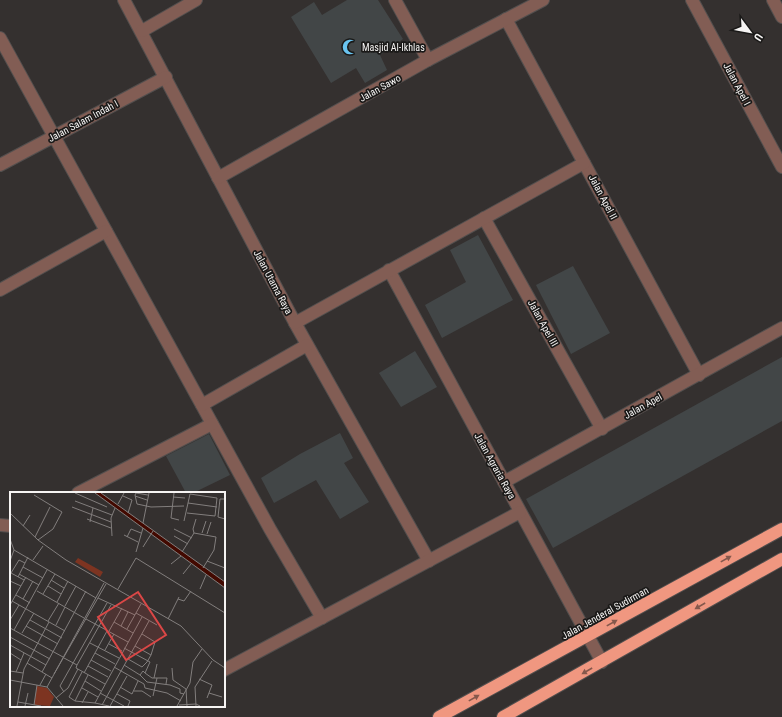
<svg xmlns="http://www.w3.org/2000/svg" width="782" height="717" font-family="'Roboto Condensed',sans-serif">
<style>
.building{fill:#424647}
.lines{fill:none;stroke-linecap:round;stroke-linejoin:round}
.street-casing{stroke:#534f4e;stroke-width:14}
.highway-casing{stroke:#534f4e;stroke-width:14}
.street{stroke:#825d54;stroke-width:12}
.highway{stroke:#f09780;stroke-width:12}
.oneway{fill:#85584c}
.labels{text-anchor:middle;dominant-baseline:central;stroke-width:3.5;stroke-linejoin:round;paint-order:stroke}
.poi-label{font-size:10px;fill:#f6f4f3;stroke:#1a1918;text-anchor:start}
.street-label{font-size:10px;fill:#f6f4f3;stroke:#1a1918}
.inset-road{fill:none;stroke:#827e7d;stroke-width:1}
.view{fill:#db4746;fill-opacity:0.15;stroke:#db4746;stroke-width:2}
.inset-edge{fill:none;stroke:#f6f4f3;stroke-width:2}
</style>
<rect width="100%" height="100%" fill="#34302f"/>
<g class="building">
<path d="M 347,0 L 378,0 L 403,39 L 380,55 L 387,70 L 365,83 L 356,68 L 331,83 L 291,17 L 314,2 L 322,15 Z"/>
<path d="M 478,235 L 513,300 L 442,338 L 425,305 L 466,282 L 450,250 Z"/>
<path d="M 573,266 L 610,333 L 571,354 L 536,285 Z"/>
<path d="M 415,351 L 437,387 L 401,407 L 379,373 Z"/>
<path d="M 782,357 L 782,421 L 553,548 L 526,499 Z"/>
<path d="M 340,433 L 353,458 L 344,463 L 369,502 L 340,519 L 316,480 L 274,503 L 261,478 L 300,454 Z"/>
<path d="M 209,434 L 230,475 L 193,493 L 186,493 L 166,456 Z"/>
</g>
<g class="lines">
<defs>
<g id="street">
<path d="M 124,0 L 295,323 L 429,561"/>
<path d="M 395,0 L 428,60"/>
<path d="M 692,0 L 782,167"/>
<path d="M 773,0 L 782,17"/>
<path d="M 506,19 L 699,375"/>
<path d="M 142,31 L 196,0"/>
<path d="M 0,38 L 270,529 L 322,618"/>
<path d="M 0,165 L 166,77"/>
<path d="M 218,178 L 428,60 L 543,0"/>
<path d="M 484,218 L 602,429"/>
<path d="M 389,270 L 602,662"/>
<path d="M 0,290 L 106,231"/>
<path d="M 295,323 L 584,163"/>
<path d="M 202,405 L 307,345"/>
<path d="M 504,482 L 782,328"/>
<path d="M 78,493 L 212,424"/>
<path d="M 0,525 L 11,526"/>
<path d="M 224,670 L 520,512"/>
</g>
<g id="highway">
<path d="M 439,717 L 782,529"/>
<path d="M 503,717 L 782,559"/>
</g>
</defs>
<use href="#street" class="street-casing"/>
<use href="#highway" class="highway-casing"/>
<use href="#street" class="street"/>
<use href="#highway" class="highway"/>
</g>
<defs><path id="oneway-solid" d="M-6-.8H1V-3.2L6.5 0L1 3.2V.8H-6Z"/></defs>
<g class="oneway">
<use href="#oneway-solid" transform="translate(726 559) rotate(-29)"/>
<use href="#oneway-solid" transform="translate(700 606) rotate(150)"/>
<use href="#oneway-solid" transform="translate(612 623) rotate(-29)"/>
<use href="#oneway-solid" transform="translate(587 671) rotate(150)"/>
<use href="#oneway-solid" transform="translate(474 698) rotate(-29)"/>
</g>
<defs>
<symbol id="mosque-bare" viewBox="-9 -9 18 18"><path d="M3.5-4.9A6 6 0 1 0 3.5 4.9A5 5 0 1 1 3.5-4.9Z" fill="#69c4f0" stroke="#1a1918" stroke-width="2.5" paint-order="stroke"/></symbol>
</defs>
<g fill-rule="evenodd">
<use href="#mosque-bare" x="339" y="36" width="22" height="22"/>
</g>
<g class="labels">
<g class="poi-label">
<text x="362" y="47">Masjid Al-Ikhlas</text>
</g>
<g class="street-label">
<text transform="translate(737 84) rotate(62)">Jalan Apel I</text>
<text transform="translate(380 88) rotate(-29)">Jalan Sawo</text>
<text transform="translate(83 121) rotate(-28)">Jalan Salam Indah I</text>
<text transform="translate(603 197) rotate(62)">Jalan Apel II</text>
<text transform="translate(273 282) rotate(62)">Jalan Utama Raya</text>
<text transform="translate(543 323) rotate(61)">Jalan Apel III</text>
<text transform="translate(643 406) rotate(-29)">Jalan Apel</text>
<text transform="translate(495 466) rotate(61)">Jalan Agraria Raya</text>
<text transform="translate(605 613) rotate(-29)">Jalan Jenderal Sudirman</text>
</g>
</g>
<g transform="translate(10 492)">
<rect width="215" height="215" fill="#34302f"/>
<path d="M 68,66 L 93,80 L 90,85 L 65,70 ZM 27,194 L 37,196 L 44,205 L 40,214 L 24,213 Z" fill="#7d3421"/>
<path d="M 85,1 L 91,1 L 215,90 L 215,96 Z" fill="#430900"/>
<path class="inset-road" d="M 65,1 L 97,15M 85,1 L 215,96M 91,1 L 215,90M 164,1 L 161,26 L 169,28M 24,3 L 52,20 L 43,37 L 28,48M 125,3 L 127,12 L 141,15 L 174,14M 125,3 L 126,1 L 138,3M 113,4 L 122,8 L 118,21M 125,4 L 137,8M 163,5 L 175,6M 215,7 L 210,7 L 208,25 L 215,27M 65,9 L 102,23M 178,11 L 207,15M 108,12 L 114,1M 62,15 L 101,30M 0,21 L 28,48 L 56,68 L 171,134 L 203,168 L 215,176M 177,21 L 205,24 L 207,6 L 180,2M 77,27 L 101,36M 174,29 L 180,2M 80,30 L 83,16M 133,31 L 139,1M 13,34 L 20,23M 164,37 L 182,46M 184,41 L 206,45 L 204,58 L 193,76M 184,41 L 183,37 L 186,27M 192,41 L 196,29M 197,42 L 201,30M 114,43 L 128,50M 102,44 L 101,26 L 105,16M 164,44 L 178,52M 25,45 L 40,15M 117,45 L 121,37 L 131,41M 0,47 L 4,58 L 0,69M 133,55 L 143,39M 4,58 L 86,106M 126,60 L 133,36M 172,60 L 184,41M 23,68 L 33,54M 197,69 L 215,76M 161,72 L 171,64M 13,75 L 33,86M 1,81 L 9,68 L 15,71M 1,81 L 14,88M 9,82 L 29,93M 173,82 L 181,72M 8,85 L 18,65M 41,88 L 54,96M 0,89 L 11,94M 38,94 L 51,102M 108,97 L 126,66 L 215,121M 190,97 L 196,83M 27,99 L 74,126M 33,102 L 45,82M 6,103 L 20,111M 88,106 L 125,123M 13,107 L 23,89M 168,107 L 174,109 L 181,99M 2,109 L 55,139M 47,110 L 58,89M 0,113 L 16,85M 55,114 L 66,94M 126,121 L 147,133M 76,127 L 118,150M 158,127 L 169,105M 0,128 L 9,113M 20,128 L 52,146M 38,129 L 49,111M 104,130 L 123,141M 46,133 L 55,115M 16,134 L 48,152M 111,134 L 118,120M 0,136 L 53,165M 117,137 L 131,112M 4,138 L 37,78M 99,139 L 112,116M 12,141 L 24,121M 132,142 L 145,150 L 141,163M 0,145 L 40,167M 80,151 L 109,166M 99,152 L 112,159M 0,153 L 36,173M 114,156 L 140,170 L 135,181 L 142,186 L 157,186 L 156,192M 95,158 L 104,142M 0,161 L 11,168M 85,161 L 105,172M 54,166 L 67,173 L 66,176 L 95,192M 118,167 L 132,175 L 137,170 L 141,163 L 125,154M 81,168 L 101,179M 17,171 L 42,186M 67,173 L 101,113M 114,173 L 130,183 L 133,179 L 135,181M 78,174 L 98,185M 104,175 L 134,192 L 135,196 L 157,201 L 171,209M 162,176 L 163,188 L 176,197 L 177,214M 0,179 L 13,181M 6,180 L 14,161M 32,180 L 76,99M 72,180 L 59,205 L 65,209 L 85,211 L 132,125M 74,181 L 97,139M 44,182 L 96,92M 130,183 L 137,190 L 160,193 L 170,197 L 170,201 L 174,202M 144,186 L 147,172M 189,187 L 202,193 L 197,206M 0,188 L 37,195M 75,189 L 91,199M 30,193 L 36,182M 37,195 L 94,91M 37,195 L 53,214M 110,195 L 122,202 L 128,189M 72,196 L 88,205M 124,199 L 132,199 L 141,205M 54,200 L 50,194 L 97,111M 90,201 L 114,214M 199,201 L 212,205M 107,202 L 120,209 L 118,214M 143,204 L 147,186M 46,206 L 58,196 L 68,177M 65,209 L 78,183M 8,210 L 31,214M 72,211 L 78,200M 85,211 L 99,214M 24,213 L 27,193M 92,213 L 139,129M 169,213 L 186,212 L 190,214M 7,214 L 14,177 L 39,130M 15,214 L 18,201M 100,214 L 117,184M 167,214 L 180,191 L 183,170 L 192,157M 186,214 L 185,195 L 202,169"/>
<path class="view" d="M 128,100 L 156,143 L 116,168 L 88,125 Z"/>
<rect width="215" height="215" class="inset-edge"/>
</g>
<g transform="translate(750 32) rotate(122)" stroke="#1a1918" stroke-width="3" paint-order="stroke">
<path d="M0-3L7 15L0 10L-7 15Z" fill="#f6f4f3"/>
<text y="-6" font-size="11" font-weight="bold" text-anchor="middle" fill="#f6f4f3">U</text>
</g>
</svg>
